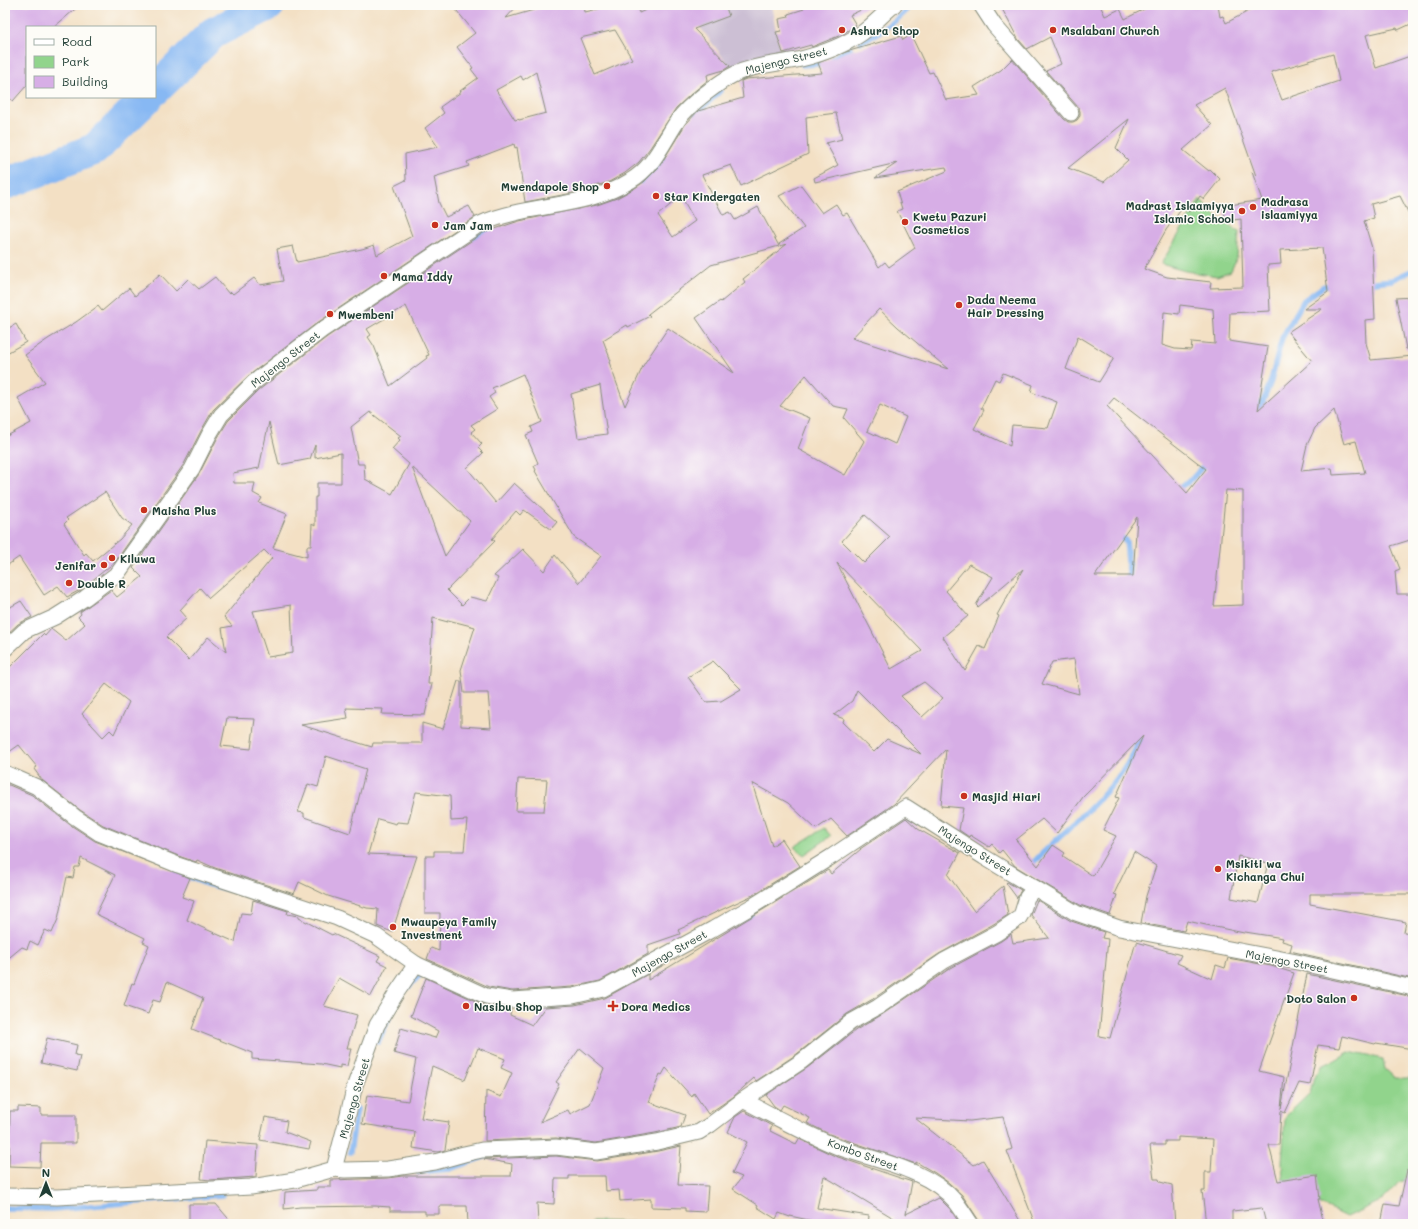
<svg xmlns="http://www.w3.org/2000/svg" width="1418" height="1229" font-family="Mali,sans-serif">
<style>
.industrial{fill:#ccbfd4}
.green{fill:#91d48c;stroke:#588860}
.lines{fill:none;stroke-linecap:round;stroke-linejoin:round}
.stream{stroke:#87b8f3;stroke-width:5.5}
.river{stroke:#87b8f3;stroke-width:32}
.building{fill:#d7aee6;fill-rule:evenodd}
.minor-casing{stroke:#898e7c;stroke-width:17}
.minor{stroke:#fff;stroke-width:15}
.poi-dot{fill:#c8321e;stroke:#fdfcf7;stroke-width:1.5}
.labels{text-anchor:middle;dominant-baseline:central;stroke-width:3;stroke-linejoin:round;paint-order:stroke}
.poi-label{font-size:11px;font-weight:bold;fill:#1f3d34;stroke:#fdfcf7;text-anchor:start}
.street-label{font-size:11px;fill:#1f3d34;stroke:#fdfcf7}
</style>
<rect width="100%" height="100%" fill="#fdfcf7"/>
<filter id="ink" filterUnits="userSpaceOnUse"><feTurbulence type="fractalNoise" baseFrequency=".025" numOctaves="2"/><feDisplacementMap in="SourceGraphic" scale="8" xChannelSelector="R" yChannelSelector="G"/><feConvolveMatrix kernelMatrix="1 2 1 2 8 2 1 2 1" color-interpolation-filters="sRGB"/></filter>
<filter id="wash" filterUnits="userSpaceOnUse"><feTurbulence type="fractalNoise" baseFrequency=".012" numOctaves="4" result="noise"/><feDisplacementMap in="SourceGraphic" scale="16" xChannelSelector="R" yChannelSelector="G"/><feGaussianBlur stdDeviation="0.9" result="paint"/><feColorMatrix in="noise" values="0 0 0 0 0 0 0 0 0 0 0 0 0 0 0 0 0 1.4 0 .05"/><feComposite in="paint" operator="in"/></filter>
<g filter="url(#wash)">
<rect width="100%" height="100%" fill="#f3e0c4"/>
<path class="industrial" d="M 691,5 L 771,5 L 781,56 L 731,68 L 690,14 Z"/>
<g class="green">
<path d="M 1200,199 L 1215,215 L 1239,232 L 1237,257 L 1231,271 L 1217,276 L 1185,271 L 1161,264 Z"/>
<path d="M 824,828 L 831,836 L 804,855 L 794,847 Z"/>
<path d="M 1349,1052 L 1383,1059 L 1385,1069 L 1395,1078 L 1413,1078 L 1413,1178 L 1400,1182 L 1383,1200 L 1346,1217 L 1319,1204 L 1284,1196 L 1282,1162 L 1285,1117 L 1310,1093 L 1314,1076 L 1322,1066 L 1337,1059 Z"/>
<path d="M 592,1221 L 712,1224 L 592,1224 Z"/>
</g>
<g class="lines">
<g class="stream">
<path d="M 861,42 C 882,31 896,22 912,5"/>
<path d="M 833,58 L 850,48"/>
<path d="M 803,65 L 818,64"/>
<path d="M 696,114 L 720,91"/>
<path d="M 641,181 L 653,174 L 666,159"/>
<path d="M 475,239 L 493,225"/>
<path d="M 1366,283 L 1392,280 L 1413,270"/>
<path d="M 1258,414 L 1271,381 L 1282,338 L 1304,300 L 1324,286 L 1333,286"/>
<path d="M 1174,489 L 1188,483 L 1208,461"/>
<path d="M 1117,534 L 1126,541 L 1130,583"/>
<path d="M 899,817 L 902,816 L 919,823"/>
<path d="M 1029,867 C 1069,824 1124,789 1143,731"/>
<path d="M 176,872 L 206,884 L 228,889"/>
<path d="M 741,921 L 751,916"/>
<path d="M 408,987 L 423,972 L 426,974"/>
<path d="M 378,1042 L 389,1018"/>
<path d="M 350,1152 L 357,1109"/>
<path d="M 418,1172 L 450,1169 L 487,1156"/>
<path d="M 5,1208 L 53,1209 L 222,1195"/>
</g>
<g class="river">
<path d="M 155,90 L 213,33 L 269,5"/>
<path d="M 5,184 L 95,149 L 148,97"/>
</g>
</g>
<g id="blocks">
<g class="building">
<path d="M 5,5 L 80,5 L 54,27 L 27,27 L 27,85 L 13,101 L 5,95 Z"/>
<path d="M 452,5 L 518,5 L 506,18 L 551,5 L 584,5 L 585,12 L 615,5 L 638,5 L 639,13 L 657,5 L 725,5 L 729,16 L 694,29 L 730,66 L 724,70 L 707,75 L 708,80 L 691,94 L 676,108 L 650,148 L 639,162 L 625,173 L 609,182 L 573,193 L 525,202 L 517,147 L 515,148 L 514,144 L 467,162 L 469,166 L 434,177 L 439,203 L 446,217 L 469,206 L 475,217 L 317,323 L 247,377 L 213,410 L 201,431 L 184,464 L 115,562 L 80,590 L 67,597 L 58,586 L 44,595 L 19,557 L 5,567 L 5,437 L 31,423 L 18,398 L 45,382 L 25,355 L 48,339 L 76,322 L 98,306 L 102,311 L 129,288 L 135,296 L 160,274 L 176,291 L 188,279 L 199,289 L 215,277 L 229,294 L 231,292 L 233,294 L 254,278 L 260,285 L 283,281 L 277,249 L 293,246 L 297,262 L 362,249 L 374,245 L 377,255 L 412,236 L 394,186 L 406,180 L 405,154 L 438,147 L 425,128 L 444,113 L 440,107 L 461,92 L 460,91 L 478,78 L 471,69 L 473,68 L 457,47 L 475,33 ZM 615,30 L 632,59 L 595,75 L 580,38 ZM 536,72 L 546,113 L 519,120 L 518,119 L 515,120 L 496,90 L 521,76 L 523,80 ZM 105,492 L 122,518 L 132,525 L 120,539 L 93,561 L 86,553 L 84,555 L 64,524 L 68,520 L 66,518 Z"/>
<path d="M 803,5 L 872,5 L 850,15 L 856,25 L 841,35 L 814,46 L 812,47 L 811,45 L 783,53 L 776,32 L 781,31 L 779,19 L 789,17 L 788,14 L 804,9 Z"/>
<path d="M 1000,5 L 1100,5 L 1105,16 L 1120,9 L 1125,19 L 1152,5 L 1218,5 L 1220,17 L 1223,16 L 1226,23 L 1260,5 L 1413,5 L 1413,23 L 1398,30 L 1397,28 L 1366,35 L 1376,68 L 1413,55 L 1413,222 L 1400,196 L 1371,204 L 1374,218 L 1364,221 L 1372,248 L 1375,319 L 1365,320 L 1366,343 L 1371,360 L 1413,356 L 1413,540 L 1410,539 L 1410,540 L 1391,546 L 1400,569 L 1395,571 L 1397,594 L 1413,594 L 1413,874 L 1412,874 L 1412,894 L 1310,894 L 1310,904 L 1406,922 L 1404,932 L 1411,933 L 1410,935 L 1413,935 L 1413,979 L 1290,951 L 1292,944 L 1282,941 L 1283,938 L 1245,932 L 1244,933 L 1187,921 L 1184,931 L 1141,923 L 1146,896 L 1156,866 L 1134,852 L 1114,894 L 1117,895 L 1110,915 L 1080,905 L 1015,866 L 1002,850 L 999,853 L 992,844 L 989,847 L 970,835 L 969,837 L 959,830 L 963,808 L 941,806 L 946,749 L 894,804 L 847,836 L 831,819 L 816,829 L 788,803 L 752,783 L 772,846 L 782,839 L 800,866 L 753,895 L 678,930 L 680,934 L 648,945 L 648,954 L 600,981 L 572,987 L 512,991 L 489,987 L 427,959 L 431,948 L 439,951 L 440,913 L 425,913 L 425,856 L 434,856 L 434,851 L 464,851 L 467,820 L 451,821 L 450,796 L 416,792 L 408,823 L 397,822 L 396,824 L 378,819 L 368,854 L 417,856 L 392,932 L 377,926 L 378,909 L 367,908 L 328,896 L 299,882 L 294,894 L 215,868 L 197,860 L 196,862 L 181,857 L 103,825 L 80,810 L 42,780 L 34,769 L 37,767 L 19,745 L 5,755 L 5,672 L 43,634 L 45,636 L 51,629 L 66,641 L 85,624 L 78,617 L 81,614 L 80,612 L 111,590 L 117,597 L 142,577 L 133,568 L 199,474 L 217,439 L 228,421 L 259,390 L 327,337 L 483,233 L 519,221 L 597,205 L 617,198 L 635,188 L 644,182 L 659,167 L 685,125 L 698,111 L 743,98 L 741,81 L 746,79 L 822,73 L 818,63 L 846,52 L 901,36 L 903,40 L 911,35 L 929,73 L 933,72 L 946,100 L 979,95 L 974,87 L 1001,70 L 1012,59 L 1064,119 L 1068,122 L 1073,122 L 1077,120 L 1080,116 L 1080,111 L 1078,107 L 1046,71 L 1061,64 L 1050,37 L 1027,49 L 1018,39 ZM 1333,54 L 1339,81 L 1282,100 L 1271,72 ZM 1225,88 L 1256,176 L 1252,172 L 1262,200 L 1223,206 L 1226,221 L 1241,219 L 1243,287 L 1210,288 L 1211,282 L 1167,277 L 1144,269 L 1166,230 L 1183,207 L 1189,212 L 1200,196 L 1204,199 L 1220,179 L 1210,169 L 1209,171 L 1183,150 L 1212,125 L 1194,105 ZM 836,113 L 842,139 L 826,143 L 838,165 L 814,178 L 815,182 L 897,163 L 875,178 L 946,167 L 947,171 L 897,192 L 902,209 L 897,211 L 915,248 L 889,267 L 885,262 L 879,267 L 847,213 L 843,215 L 836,204 L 822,213 L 801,185 L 779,196 L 804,228 L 779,244 L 781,246 L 787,244 L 743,279 L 745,282 L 721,302 L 720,301 L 696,318 L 734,373 L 668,328 L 644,364 L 625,406 L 609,362 L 611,361 L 603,340 L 627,325 L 628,327 L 650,316 L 648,314 L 711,265 L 779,246 L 758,207 L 735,220 L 730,212 L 723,215 L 702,175 L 731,165 L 741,186 L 808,154 L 806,117 ZM 1129,119 L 1116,148 L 1128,160 L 1104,182 L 1068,168 ZM 681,196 L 695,221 L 673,237 L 658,215 ZM 1322,248 L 1328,292 L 1304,309 L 1322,309 L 1288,332 L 1312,361 L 1258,410 L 1268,347 L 1229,341 L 1230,313 L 1270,311 L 1268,265 L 1281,264 L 1280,250 ZM 1180,305 L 1213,309 L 1215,344 L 1192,342 L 1191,350 L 1175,349 L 1162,345 L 1164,312 L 1179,314 ZM 406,306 L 429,355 L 426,356 L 427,358 L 390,386 L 374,346 L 368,337 L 371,335 L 367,329 ZM 879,309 L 898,327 L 948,369 L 852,338 ZM 1078,336 L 1114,358 L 1099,382 L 1066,369 ZM 1003,373 L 1033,385 L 1031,392 L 1057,402 L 1048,428 L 1012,425 L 1010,446 L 974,429 L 984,410 L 981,408 L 995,379 L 999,381 ZM 523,374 L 542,422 L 531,427 L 533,432 L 526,435 L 538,463 L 534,466 L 536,470 L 535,471 L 574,537 L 601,556 L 579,583 L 555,555 L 544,571 L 523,549 L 494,576 L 498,578 L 487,601 L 470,597 L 462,605 L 447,590 L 495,541 L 492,539 L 516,511 L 520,515 L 524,510 L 551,529 L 557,522 L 514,483 L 496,503 L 467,468 L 483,453 L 478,448 L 482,444 L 471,432 L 475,429 L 471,425 L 497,409 L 489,397 L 495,393 L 492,388 ZM 806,375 L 833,406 L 848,409 L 844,418 L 864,441 L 845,475 L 798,449 L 810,418 L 780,406 ZM 600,385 L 607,434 L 578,438 L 571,394 ZM 1114,398 L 1206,469 L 1187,493 L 1107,406 ZM 880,405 L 906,417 L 895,444 L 867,431 ZM 1334,410 L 1344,444 L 1356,441 L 1365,473 L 1333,475 L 1332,468 L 1301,471 L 1307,445 L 1315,428 ZM 370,412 L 401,436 L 398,438 L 400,440 L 392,449 L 409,464 L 392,494 L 365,479 L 364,464 L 358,464 L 351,427 ZM 269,422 L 279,465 L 310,459 L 315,445 L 315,458 L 341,453 L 341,483 L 317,483 L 317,497 L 315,497 L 315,526 L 312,524 L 311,546 L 307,546 L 307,557 L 273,548 L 287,514 L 259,503 L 262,498 L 253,493 L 255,483 L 234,483 L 233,473 L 259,468 ZM 412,467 L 470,521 L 445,556 ZM 1226,490 L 1243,491 L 1243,605 L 1214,606 ZM 865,515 L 890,537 L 864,563 L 842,541 ZM 1137,517 L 1133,576 L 1095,576 ZM 264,550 L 272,558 L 224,617 L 232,626 L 222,628 L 226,652 L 208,637 L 189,660 L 166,637 L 187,618 L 180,610 L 200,588 L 209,598 ZM 837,563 L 922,651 L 891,669 ZM 969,564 L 993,577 L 976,605 L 978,607 L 1023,569 L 997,615 L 999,616 L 985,649 L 979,646 L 965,671 L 943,637 L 968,616 L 946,591 ZM 291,605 L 293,653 L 268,657 L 253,611 ZM 433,618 L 448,622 L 448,620 L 475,627 L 461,670 L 464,693 L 488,693 L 491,728 L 461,726 L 461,681 L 458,681 L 443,729 L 422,723 L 422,743 L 373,743 L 372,747 L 301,725 L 348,718 L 346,708 L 383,709 L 382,714 L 425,715 L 432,684 L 428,684 ZM 1074,659 L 1079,694 L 1042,684 L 1052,662 ZM 713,661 L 741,689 L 721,701 L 706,702 L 688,677 ZM 924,682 L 943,698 L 922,717 L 901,696 ZM 106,684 L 129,702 L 114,734 L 110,730 L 103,737 L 82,714 ZM 857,690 L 921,754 L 887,739 L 874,752 L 843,722 L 844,719 L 834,715 L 852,701 ZM 227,718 L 255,719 L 251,749 L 221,746 ZM 1143,736 L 1116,797 L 1119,798 L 1103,830 L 1116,836 L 1093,876 L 1063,856 L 1065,853 L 1053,845 L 1038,866 L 1016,840 L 1042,819 L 1057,833 L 1083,797 ZM 326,756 L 366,769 L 350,833 L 304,817 L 304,813 L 298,812 L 308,784 L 318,787 ZM 518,779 L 547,780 L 544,811 L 516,811 ZM 1238,856 L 1268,863 L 1258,903 L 1231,898 Z"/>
<path d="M 1413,297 L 1413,348 L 1406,349 L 1396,298 Z"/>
<path d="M 16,324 L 26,342 L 5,354 L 5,330 Z"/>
<path d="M 21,601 L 32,617 L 18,624 L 5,636 L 5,610 Z"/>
<path d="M 5,785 L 9,785 L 32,795 L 69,824 L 95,841 L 190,878 L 182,897 L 194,901 L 187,920 L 201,927 L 235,942 L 241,913 L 251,914 L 253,900 L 288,911 L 287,914 L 299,916 L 299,918 L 332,935 L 333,934 L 380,956 L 377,961 L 387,966 L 371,996 L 339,978 L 324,1006 L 357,1015 L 347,1048 L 351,1048 L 347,1066 L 340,1065 L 340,1068 L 321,1064 L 252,1059 L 252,1053 L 192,1029 L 203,998 L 167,982 L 160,1002 L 153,1000 L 148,1014 L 124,1006 L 132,983 L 134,984 L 149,945 L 143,942 L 145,938 L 96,914 L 115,875 L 81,858 L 79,867 L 75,867 L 73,878 L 67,877 L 58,919 L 52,933 L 45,930 L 38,945 L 30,941 L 27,949 L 22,947 L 5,961 Z"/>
<path d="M 906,818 L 918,829 L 960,853 L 948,875 L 974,911 L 1003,886 L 1008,915 L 992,925 L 939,954 L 873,999 L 847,1014 L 797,1054 L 756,1081 L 754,1078 L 733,1097 L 708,1114 L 694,1093 L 692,1097 L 666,1068 L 662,1075 L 660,1074 L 649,1102 L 685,1115 L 681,1127 L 655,1133 L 596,1143 L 556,1138 L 485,1141 L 486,1091 L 501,1097 L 512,1073 L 501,1068 L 505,1059 L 478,1048 L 465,1080 L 432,1066 L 421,1118 L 449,1122 L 445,1150 L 438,1152 L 413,1148 L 415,1132 L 362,1124 L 367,1095 L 408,1101 L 416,1059 L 394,1053 L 401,1028 L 435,1038 L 438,1031 L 411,1016 L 426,978 L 482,1004 L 511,1009 L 510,1015 L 532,1025 L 545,1007 L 575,1005 L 605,998 L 648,974 L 648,980 L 828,870 L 831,874 L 861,849 L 860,849 ZM 580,1048 L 604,1068 L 590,1104 L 570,1114 L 568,1110 L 540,1122 L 559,1084 L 556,1082 Z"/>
<path d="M 1007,882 L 1021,890 L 1017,898 L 1006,883 Z"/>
<path d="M 1037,900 L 1071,921 L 1104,932 L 1102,938 L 1108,939 L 1099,1036 L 1110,1038 L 1135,945 L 1137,945 L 1137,942 L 1181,955 L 1177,963 L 1212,979 L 1216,965 L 1225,968 L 1228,958 L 1271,966 L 1294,973 L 1259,1071 L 1284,1077 L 1281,1109 L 1307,974 L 1413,997 L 1413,1049 L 1376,1043 L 1375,1044 L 1342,1036 L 1339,1048 L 1318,1045 L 1310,1085 L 1299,1083 L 1285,1113 L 1281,1111 L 1279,1145 L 1269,1145 L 1278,1181 L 1317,1175 L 1320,1199 L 1318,1199 L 1324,1224 L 1266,1224 L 1262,1208 L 1232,1211 L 1232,1223 L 1206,1224 L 1202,1191 L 1205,1191 L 1205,1172 L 1211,1172 L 1213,1139 L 1178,1137 L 1178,1141 L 1165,1141 L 1165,1145 L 1150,1145 L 1154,1179 L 1159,1179 L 1160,1182 L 1172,1185 L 1175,1224 L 1035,1224 L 1007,1151 L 1012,1149 L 1003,1117 L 970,1121 L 915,1118 L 974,1165 L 983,1160 L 1022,1224 L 980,1224 L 978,1219 L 962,1195 L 949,1183 L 935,1173 L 916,1162 L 916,1164 L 829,1134 L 807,1123 L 810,1118 L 783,1105 L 780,1110 L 774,1106 L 766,1095 L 807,1068 L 856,1030 L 883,1014 L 949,969 L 1001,941 L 1011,934 L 1013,943 L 1049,938 L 1031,915 Z"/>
<path d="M 47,1038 L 77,1045 L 75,1055 L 80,1056 L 77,1071 L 41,1063 Z"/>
<path d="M 18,1107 L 41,1108 L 41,1115 L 76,1115 L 76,1143 L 41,1143 L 40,1167 L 9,1166 L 10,1111 L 18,1111 Z"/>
<path d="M 744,1111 L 772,1126 L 770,1131 L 796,1144 L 799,1139 L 835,1156 L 912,1182 L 906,1214 L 939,1198 L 950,1209 L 960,1224 L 885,1224 L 895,1219 L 824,1176 L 817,1208 L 869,1216 L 868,1224 L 818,1224 L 818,1222 L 790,1216 L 790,1217 L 779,1213 L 776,1219 L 757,1207 L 758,1205 L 733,1189 L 742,1177 L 732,1173 L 747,1142 L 728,1132 L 735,1117 Z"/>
<path d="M 265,1117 L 287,1121 L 285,1132 L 311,1142 L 309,1149 L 260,1140 Z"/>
<path d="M 205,1141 L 258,1145 L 256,1177 L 210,1180 L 201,1179 Z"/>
<path d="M 681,1146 L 678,1185 L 708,1186 L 706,1212 L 685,1211 L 685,1208 L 651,1207 L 651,1199 L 620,1201 L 619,1190 L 606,1191 L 605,1176 L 569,1176 L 569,1179 L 555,1179 L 554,1204 L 537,1203 L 538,1224 L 468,1224 L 467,1206 L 439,1206 L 439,1214 L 425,1214 L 425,1211 L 390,1211 L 390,1207 L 375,1206 L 300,1207 L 284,1209 L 285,1192 L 317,1190 L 317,1187 L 331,1187 L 331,1180 L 388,1178 L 402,1176 L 511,1176 L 512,1164 L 484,1159 L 556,1156 L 597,1161 L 658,1151 Z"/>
<path d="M 1407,1170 L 1413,1170 L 1413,1224 L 1381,1224 L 1385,1204 L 1399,1206 Z"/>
<path d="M 189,1204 L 216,1204 L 233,1224 L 189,1224 Z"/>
</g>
</g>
</g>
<g filter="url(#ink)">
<use href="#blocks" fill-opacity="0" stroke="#898e7c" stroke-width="1"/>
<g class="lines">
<defs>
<g id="minor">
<path d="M 981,5 L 994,25 L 1071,113"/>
<path d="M 5,649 L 24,631 L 55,617 L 85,598 L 118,573 L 192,469 L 209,435 L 221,415 L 253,383 L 322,330 L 480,224 C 528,203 585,209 630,181 C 654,167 663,142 678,120 C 688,105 720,81 737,73 C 757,64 780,64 801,59 C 821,54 845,45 862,33 C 873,25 883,14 894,5"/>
<path d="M 5,773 L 37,787 L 75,817 L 99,833 L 178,865 L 337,918 L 376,936 L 416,964"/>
<path d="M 743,1100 C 774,1116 805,1134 838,1147 C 876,1161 928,1169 955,1201 C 961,1208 966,1217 971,1224"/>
<path d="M 334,1169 L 345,1170 L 388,1169 L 435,1162 L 464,1154 L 482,1150 L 556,1147 L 596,1152 L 657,1142 L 699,1132 L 710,1125 L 743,1100 L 802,1061 L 851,1022 L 878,1007 L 944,961 L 997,933 L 1019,918 L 1022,913 L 1027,897 L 1035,888"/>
<path d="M 5,1196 L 57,1197 L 117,1194 L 251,1187 L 295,1180 L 334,1169 L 345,1127 L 355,1085 L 377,1025 L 397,992 L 416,964 L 486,996 L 512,1000 L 573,996 L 603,989 L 713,929 L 751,907 L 831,857 L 906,807 L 984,857 L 1076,913 L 1119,928 L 1297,962 L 1413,988"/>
</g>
</defs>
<use href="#minor" class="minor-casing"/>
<use href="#minor" class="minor"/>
</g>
</g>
<g class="poi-dot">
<circle cx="842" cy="30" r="4"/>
<circle cx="1053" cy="30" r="4"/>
<circle cx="607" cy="186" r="4"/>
<circle cx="656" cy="196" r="4"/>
<circle cx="1253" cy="207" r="4"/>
<circle cx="1242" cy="211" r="4"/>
<circle cx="905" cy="222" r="4"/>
<circle cx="435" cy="225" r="4"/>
<circle cx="384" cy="276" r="4"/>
<circle cx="959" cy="305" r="4"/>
<circle cx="330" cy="314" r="4"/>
<circle cx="144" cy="510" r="4"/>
<circle cx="112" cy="558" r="4"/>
<circle cx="104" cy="565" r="4"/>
<circle cx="69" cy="583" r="4"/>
<circle cx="964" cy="796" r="4"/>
<circle cx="1218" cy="869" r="4"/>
<circle cx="393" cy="927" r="4"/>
<circle cx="1354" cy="998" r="4"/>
<circle cx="466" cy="1006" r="4"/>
<path d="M611 1000h4v4h4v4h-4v4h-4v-4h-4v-4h4z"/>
</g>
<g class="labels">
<g class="poi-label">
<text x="850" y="30">Ashura Shop</text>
<text x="1061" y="30">Msalabani Church</text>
<text x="599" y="186" text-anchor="end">Mwendapole Shop</text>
<text x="664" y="196">Star Kindergaten</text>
<text x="1261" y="201">Madrasa<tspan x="1261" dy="13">islaamiyya</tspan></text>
<text x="1234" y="205" text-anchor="end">Madrast Islaamiyya<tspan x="1234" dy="13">Islamic School</tspan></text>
<text x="913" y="216">Kwetu Pazuri<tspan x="913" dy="13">Cosmetics</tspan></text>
<text x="443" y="225">Jam Jam</text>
<text x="392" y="276">Mama Iddy</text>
<text x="967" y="299">Dada Neema<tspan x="967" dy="13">Hair Dressing</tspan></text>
<text x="338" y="314">Mwembeni</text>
<text x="152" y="510">Maisha Plus</text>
<text x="120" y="558">Kiluwa</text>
<text x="96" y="565" text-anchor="end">Jenifar</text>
<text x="77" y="583">Double R</text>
<text x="972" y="796">Masjid Hiari</text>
<text x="1226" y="863">Msikiti wa<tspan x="1226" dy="13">Kichanga Chui</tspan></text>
<text x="401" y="921">Mwaupeya Family<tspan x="401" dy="13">Investment</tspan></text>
<text x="1346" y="998" text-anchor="end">Doto Salon</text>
<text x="474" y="1006">Nasibu Shop</text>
<text x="621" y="1006">Dora Medics</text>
</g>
<g class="street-label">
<text transform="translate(786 60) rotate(-14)">Majengo Street</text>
<text transform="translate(285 359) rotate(-38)">Majengo Street</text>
<text transform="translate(975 850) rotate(32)">Majengo Street</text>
<text transform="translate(669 953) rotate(-29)">Majengo Street</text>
<text transform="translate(1287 961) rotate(11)">Majengo Street</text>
<text transform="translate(354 1098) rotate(-74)">Majengo Street</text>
<text transform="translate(863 1154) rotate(20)">Kombo Street</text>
</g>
</g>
<rect width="1418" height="1229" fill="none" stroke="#fdfcf7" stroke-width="20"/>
<rect x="26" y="26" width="130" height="72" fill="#fdfcf7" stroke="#a4b0a9"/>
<rect x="34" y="39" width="20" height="6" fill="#ffffff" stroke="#a4b0a9"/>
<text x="62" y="46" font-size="12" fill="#1f3d34">Road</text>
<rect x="34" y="56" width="20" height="12" fill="#91d48c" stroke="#a4b0a9"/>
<text x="62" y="66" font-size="12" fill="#1f3d34">Park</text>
<rect x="34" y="76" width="20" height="12" fill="#d7aee6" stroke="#a4b0a9"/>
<text x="62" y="86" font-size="12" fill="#1f3d34">Building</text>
<g transform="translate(46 1183)" stroke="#fdfcf7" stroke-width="3" paint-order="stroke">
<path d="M0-3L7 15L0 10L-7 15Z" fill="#1f3d34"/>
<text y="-6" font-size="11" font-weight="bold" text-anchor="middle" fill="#1f3d34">N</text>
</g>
</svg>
